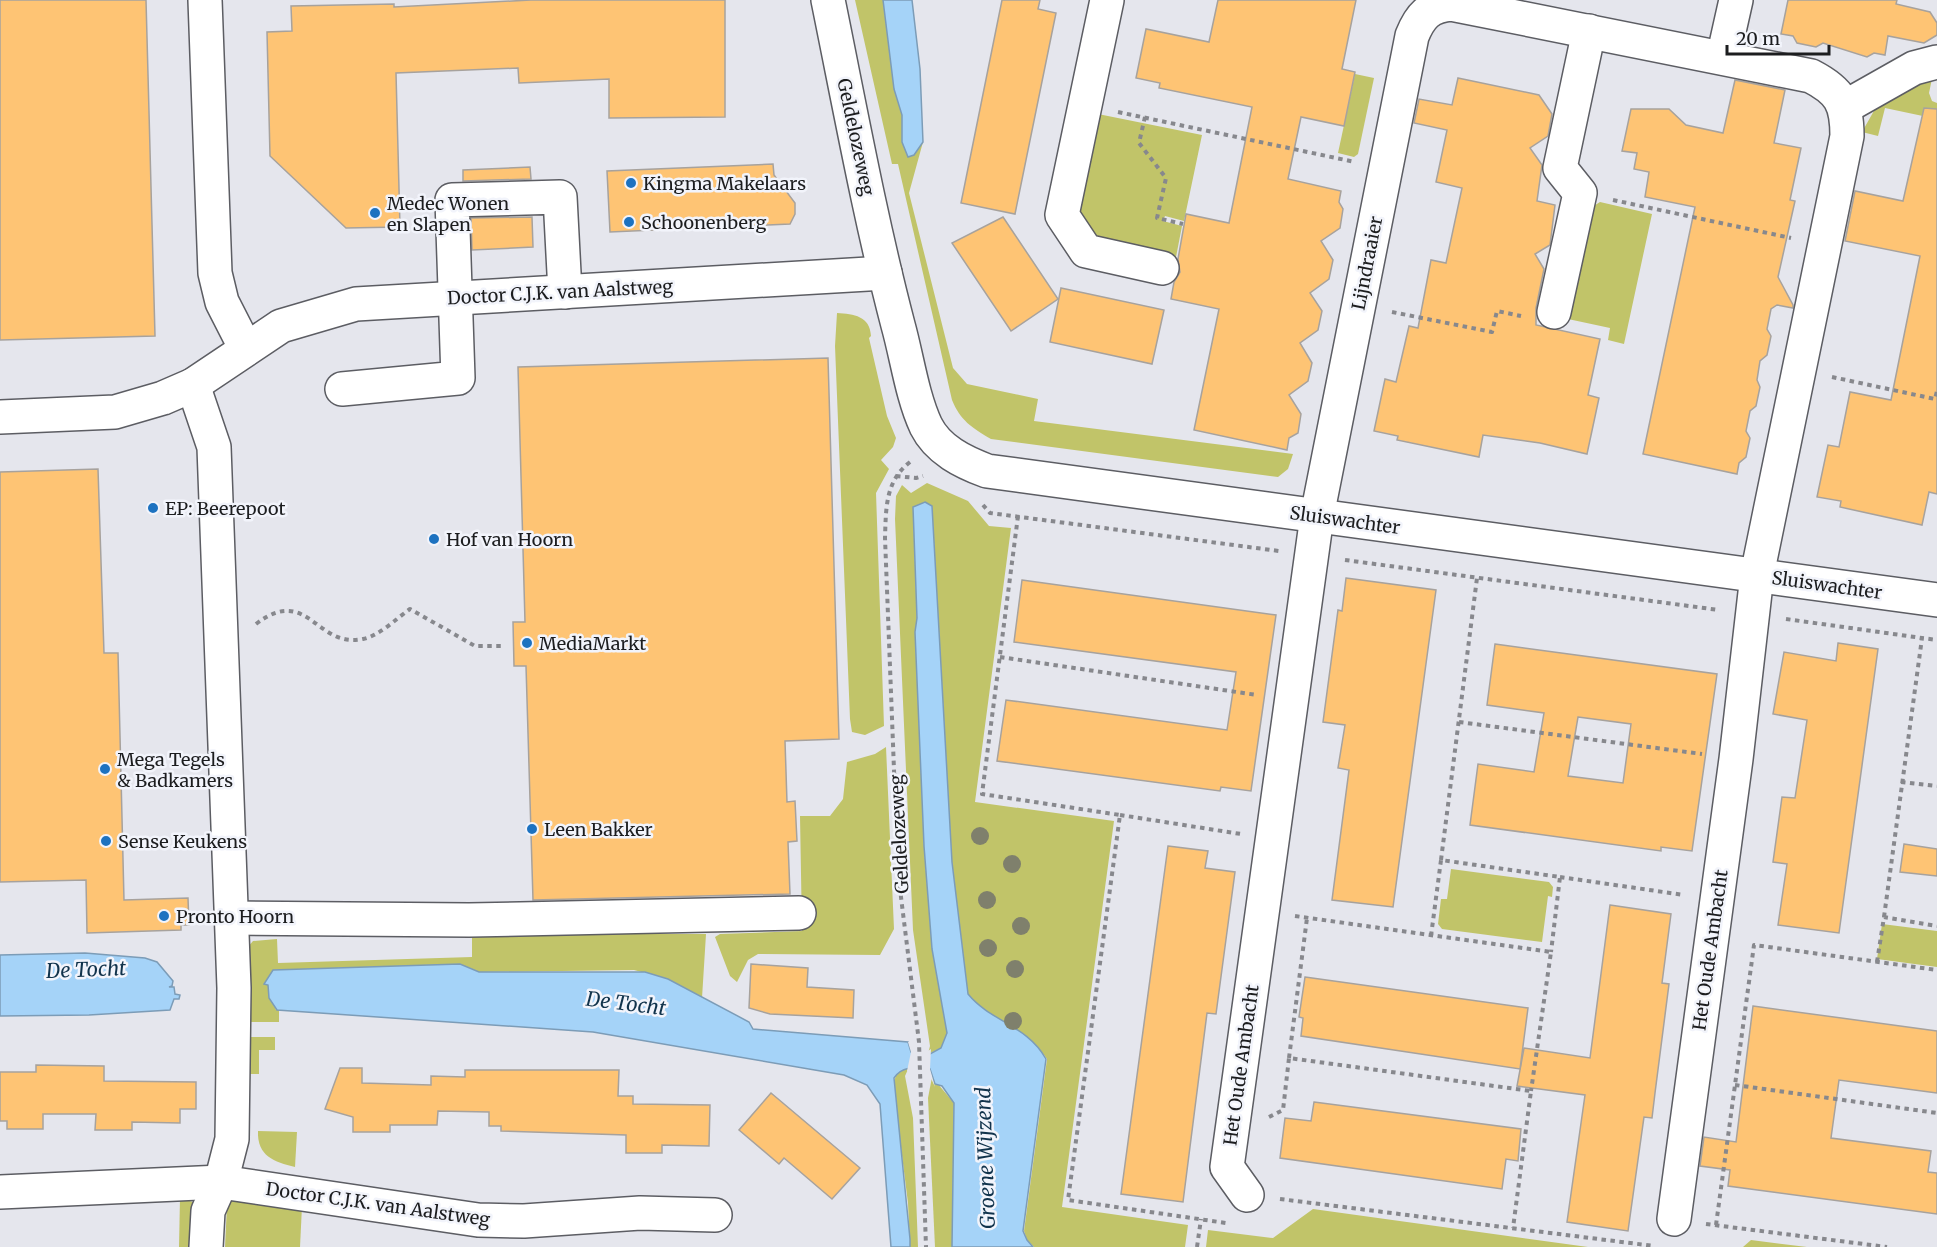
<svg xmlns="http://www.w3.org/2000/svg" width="1937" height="1247" font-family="Merriweather,serif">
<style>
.green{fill:#c1c469}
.water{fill:#a5d3f8;stroke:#7c9cb7;stroke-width:1.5}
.pier{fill:#e5e6ed}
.building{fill:#fec474;stroke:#a7a29d;stroke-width:1.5;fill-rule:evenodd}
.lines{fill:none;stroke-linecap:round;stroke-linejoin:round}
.minor-casing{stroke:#5c5d63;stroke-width:36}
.path{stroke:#87888d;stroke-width:4;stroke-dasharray:4.5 4.5;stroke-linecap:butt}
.minor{stroke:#fff;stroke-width:33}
.tree{fill:#7f806c}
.poi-dot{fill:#1d72c0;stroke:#f2f4fb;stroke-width:2}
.labels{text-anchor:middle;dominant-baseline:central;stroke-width:5;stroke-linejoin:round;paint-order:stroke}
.street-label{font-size:18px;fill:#1c1d1f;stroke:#f2f4fb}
.poi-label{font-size:18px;fill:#1c1d1f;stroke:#f2f4fb;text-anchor:start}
.water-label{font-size:20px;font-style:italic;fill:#11334c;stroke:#f2f4fb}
</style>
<rect width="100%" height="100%" fill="#e5e6ed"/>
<g class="green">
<path d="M 855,0 L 883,0 L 894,89 L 902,115 L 902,142 L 914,155 L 923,142 L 909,193 L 953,368 L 967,384 L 1038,399 L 1034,421 L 1293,454 L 1288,469 L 1278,477 L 991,439 C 972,428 960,420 952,400 L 898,164 L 892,164 Z"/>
<path d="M 1355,74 L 1374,78 L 1358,154 L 1354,157 L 1338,153 Z"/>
<path d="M 1933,74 L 1929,93 L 1932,101 L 1937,103 L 1937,119 L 1885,108 L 1878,136 L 1862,132 L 1875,109 Z"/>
<path d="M 1098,114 L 1202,135 L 1184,221 L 1165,216 L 1163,221 L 1182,226 L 1176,257 L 1093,240 L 1075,210 Z"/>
<path d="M 1600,202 L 1652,214 L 1624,344 L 1608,340 L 1610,328 L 1568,319 L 1589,209 Z"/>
<path d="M 837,313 C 854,314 870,316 871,336 L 869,338 L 887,416 L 896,438 L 893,447 L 881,460 L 889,469 L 876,493 L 884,726 L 865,735 L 852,732 L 850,719 L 835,346 Z"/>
<path d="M 927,483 L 968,501 L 989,526 L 1011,528 L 975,802 L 1114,821 L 1062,1207 L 1188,1225 L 1185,1247 L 1034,1247 L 1027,1240 L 1024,1231 L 1047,1059 C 1023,1023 991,1023 968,994 L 952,862 L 932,507 L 913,507 L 917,618 L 915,632 L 924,846 L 932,949 L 947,1033 L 941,1048 L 928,1054 L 930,1046 L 913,930 L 895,519 L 896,496 L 902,485 L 911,493 Z"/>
<path d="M 886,747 L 894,929 L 880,955 L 758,954 L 748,960 L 737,982 L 730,976 L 715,937 L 720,934 L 802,931 L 800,816 L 830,816 L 843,799 L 847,762 L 875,754 Z"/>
<path d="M 1451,869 L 1549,882 L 1553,887 L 1552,897 L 1548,896 L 1542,942 L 1442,929 L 1438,924 L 1441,899 L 1447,899 Z"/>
<path d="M 1882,924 L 1937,931 L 1937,967 L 1877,959 Z"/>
<path d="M 472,934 L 706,934 L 702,998 L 668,979 L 634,970 L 479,972 L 460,964 L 273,970 L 264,984 L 268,984 L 276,1010 L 279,1010 L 279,1022 L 246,1022 L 247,948 L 253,941 L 277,939 L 278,963 L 472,957 Z"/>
<path d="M 247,1037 L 275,1037 L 275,1050 L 259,1050 L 259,1074 L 246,1074 Z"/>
<path d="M 909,1067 L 905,1076 L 913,1118 L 918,1247 L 910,1247 L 908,1203 L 893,1084 L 897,1073 Z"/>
<path d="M 932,1077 L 954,1103 L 952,1247 L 935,1247 L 928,1098 Z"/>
<path d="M 258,1131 L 297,1132 L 295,1167 C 274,1162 257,1156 258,1131 Z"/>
<path d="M 180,1198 L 193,1202 L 197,1207 L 197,1247 L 179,1247 Z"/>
<path d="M 232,1199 L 302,1206 L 300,1247 L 225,1247 L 227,1205 Z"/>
<path d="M 1313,1209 L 1588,1247 L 1206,1247 L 1208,1230 L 1273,1238 Z"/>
<path d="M 1751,1240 L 1807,1247 L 1808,1247 L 1743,1247 Z"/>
</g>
<g class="water">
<path d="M 883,0 L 912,0 L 920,69 L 923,142 L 914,155 L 908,157 L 902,142 L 902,115 L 894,89 Z"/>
<path d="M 925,502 L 932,506 L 952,862 L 968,994 C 991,1022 1027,1025 1046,1059 L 1023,1231 L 1027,1240 L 1033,1247 L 952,1247 L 954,1103 L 942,1086 L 935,1084 L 930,1069 C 916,1068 903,1065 894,1078 L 910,1239 L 910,1247 L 891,1247 L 880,1104 L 867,1085 L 844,1075 L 593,1032 L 277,1010 L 269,998 L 268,985 L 264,984 L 273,970 L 460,964 L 479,972 L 645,972 L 668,979 L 749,1022 L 753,1029 L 908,1042 L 911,1052 L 930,1054 L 941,1048 L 947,1033 L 932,949 L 924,846 L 915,632 L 917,618 L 913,507 Z"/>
<path d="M 85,953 L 145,958 L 157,962 L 173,981 L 172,986 L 169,987 L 174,987 L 175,994 L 180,995 L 179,999 L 174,999 L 170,1010 L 89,1015 L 0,1016 L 0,955 Z"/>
</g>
<path class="pier" d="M 908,1042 L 911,1042 L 913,1050 L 928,1051 L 931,1049 L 930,1069 L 935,1087 L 928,1072 L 907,1071 L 911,1052 Z"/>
<g class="building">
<path d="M 0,0 L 146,0 L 155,336 L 0,340 Z"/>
<path d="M 531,0 L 725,0 L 725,117 L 609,118 L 609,79 L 519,83 L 518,68 L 396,73 L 400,227 L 346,228 L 270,156 L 267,32 L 292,31 L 291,6 L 394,4 L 394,7 Z"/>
<path d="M 1002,0 L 1040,0 L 1038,9 L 1056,13 L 1015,214 L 961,203 Z"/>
<path d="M 1218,0 L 1356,0 L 1342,69 L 1355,72 L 1344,126 L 1301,117 L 1288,179 L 1341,191 L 1339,202 L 1343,209 L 1340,228 L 1321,241 L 1333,260 L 1329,279 L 1310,293 L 1322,311 L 1318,330 L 1300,343 L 1312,363 L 1308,381 L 1289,395 L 1301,414 L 1298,433 L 1289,438 L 1287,450 L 1194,430 L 1219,309 L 1171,299 L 1174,282 L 1180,272 L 1178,259 L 1186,214 L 1229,223 L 1252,107 L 1159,88 L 1160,83 L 1136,78 L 1146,29 L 1209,42 Z"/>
<path d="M 1788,0 L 1897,0 L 1896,4 L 1930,12 L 1937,23 L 1937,35 L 1924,43 L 1888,36 L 1885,55 L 1874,53 L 1867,57 L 1823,43 L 1816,47 L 1797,43 L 1793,36 L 1781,34 Z"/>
<path d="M 1458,78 L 1539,95 L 1552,114 L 1548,136 L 1530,148 L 1542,165 L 1537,201 L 1555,205 L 1550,245 L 1535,254 L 1544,269 L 1536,308 L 1536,325 L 1600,339 L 1588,395 L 1599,398 L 1587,454 L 1540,443 L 1483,435 L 1479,457 L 1397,440 L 1398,436 L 1374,431 L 1385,379 L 1396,382 L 1409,326 L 1418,328 L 1431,260 L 1446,263 L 1462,188 L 1436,182 L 1447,130 L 1414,123 L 1419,99 L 1452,105 Z"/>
<path d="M 1735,80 L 1785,90 L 1774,143 L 1801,148 L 1790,200 L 1795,201 L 1778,277 L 1793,305 L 1793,308 L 1777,305 L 1771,309 L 1767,329 L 1771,336 L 1767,355 L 1760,361 L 1757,380 L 1760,387 L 1756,406 L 1750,411 L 1746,431 L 1750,438 L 1746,457 L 1739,463 L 1737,474 L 1643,454 L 1695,207 L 1645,197 L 1649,172 L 1634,169 L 1637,153 L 1622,151 L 1631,109 L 1669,109 L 1686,125 L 1723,133 Z"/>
<path d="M 1924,108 L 1937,109 L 1937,494 L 1929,492 L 1922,525 L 1840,507 L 1841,501 L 1817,497 L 1828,445 L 1839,447 L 1850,392 L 1891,400 L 1920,256 L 1845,241 L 1855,191 L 1903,201 Z"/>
<path d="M 773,164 L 774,175 L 795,203 L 795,214 L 790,224 L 610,232 L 607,171 Z"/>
<path d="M 530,167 L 531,179 L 463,181 L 463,170 Z"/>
<path d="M 532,217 L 533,247 L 472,250 L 471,218 Z"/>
<path d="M 1003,217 L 1058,299 L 1011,331 L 952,243 Z"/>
<path d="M 1061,288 L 1164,310 L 1152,364 L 1050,342 Z"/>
<path d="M 828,358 L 839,739 L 785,741 L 787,802 L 795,801 L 797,841 L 788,842 L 790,894 L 533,900 L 526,666 L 514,666 L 513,622 L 525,622 L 518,367 Z"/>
<path d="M 98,469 L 104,653 L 118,653 L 124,900 L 188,898 L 189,925 L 181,925 L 181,930 L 87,933 L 86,880 L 0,882 L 0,472 Z"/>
<path d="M 1346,578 L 1436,590 L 1393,907 L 1332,900 L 1349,770 L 1338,768 L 1345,725 L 1323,722 L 1338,610 L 1342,611 Z"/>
<path d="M 1022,580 L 1276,615 L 1251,791 L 1221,787 L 1220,791 L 997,761 L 1006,700 L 1227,730 L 1236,672 L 1014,642 Z"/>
<path d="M 1838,643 L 1878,649 L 1839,933 L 1778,925 L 1787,864 L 1773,862 L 1782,797 L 1795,798 L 1807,720 L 1773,714 L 1784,652 L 1836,661 Z"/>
<path d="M 1495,644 L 1717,674 L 1692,851 L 1661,847 L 1661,851 L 1470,825 L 1478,764 L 1534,772 L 1544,713 L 1487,705 ZM 1578,717 L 1631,724 L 1623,783 L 1568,776 Z"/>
<path d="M 1904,844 L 1937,849 L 1937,876 L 1900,872 Z"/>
<path d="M 1168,846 L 1208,851 L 1205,868 L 1235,872 L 1216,1014 L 1207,1013 L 1183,1202 L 1121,1194 Z"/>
<path d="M 1610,905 L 1671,914 L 1662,983 L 1669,984 L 1655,1093 L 1652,1118 L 1644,1117 L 1628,1231 L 1567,1222 L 1585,1095 L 1517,1086 L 1524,1048 L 1590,1058 Z"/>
<path d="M 751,964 L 808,968 L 807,987 L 854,990 L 853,1018 L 770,1014 L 749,1008 Z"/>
<path d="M 1305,977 L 1528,1008 L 1520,1069 L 1301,1036 L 1303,1018 L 1299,1017 Z"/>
<path d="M 1753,1006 L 1937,1031 L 1937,1093 L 1839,1080 L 1831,1138 L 1931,1151 L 1928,1172 L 1937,1173 L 1937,1214 L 1728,1186 L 1730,1170 L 1700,1166 L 1704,1137 L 1736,1142 Z"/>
<path d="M 36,1065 L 104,1066 L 104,1081 L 196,1082 L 196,1109 L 180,1109 L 180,1123 L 132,1122 L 132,1130 L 95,1130 L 96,1114 L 43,1114 L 43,1129 L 7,1129 L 7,1121 L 0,1121 L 0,1072 L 36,1072 Z"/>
<path d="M 340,1068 L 362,1068 L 362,1083 L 431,1085 L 431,1076 L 465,1077 L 465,1070 L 619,1070 L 618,1096 L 633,1096 L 633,1104 L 710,1105 L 709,1146 L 662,1145 L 662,1153 L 626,1153 L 626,1135 L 501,1131 L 501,1126 L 489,1126 L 489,1112 L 438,1111 L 437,1125 L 390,1125 L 390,1132 L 353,1132 L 353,1117 L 325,1109 Z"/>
<path d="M 771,1093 L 860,1168 L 832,1199 L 784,1158 L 779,1164 L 739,1130 Z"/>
<path d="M 1314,1102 L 1521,1129 L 1518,1161 L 1506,1159 L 1502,1189 L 1280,1158 L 1285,1118 L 1311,1121 Z"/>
</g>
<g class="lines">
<defs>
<g id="minor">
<path d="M 205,0 L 215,273 L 222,302 L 246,349"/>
<path d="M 828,0 C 850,108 870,218 898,325 C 907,357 912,396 926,426 C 938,450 963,462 987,471 L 1937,600"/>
<path d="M 1107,0 L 1062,215 L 1086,251 L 1162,268"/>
<path d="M 1723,58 L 1736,0"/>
<path d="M 1845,107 L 1914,68 L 1937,62"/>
<path d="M 1554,312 L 1580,193 L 1560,168 L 1589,31"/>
<path d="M 193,385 L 214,447 L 234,988 L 232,1139 L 221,1182 L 208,1211 L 206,1247"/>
<path d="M 342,389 L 458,378 L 452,200 L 560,197 L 565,292"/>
<path d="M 0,417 L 115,412 L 163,398 L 193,385 L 281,326 L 356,304 L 885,273"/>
<path d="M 231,918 L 469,920 L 799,913"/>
<path d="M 0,1192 L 221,1182 L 478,1220 L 524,1221 L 640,1213 L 715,1215"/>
<path d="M 1247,1195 L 1227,1167 L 1317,516 L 1412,36 C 1420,16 1429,6 1451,4 L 1811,76 C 1840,91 1847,103 1847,136 L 1757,575 L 1736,759 L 1674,1219"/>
</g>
</defs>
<use href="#minor" class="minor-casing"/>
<g class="path">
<path d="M 1118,112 L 1355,162"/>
<path d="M 1145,117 L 1139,143 L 1166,178 L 1157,218 L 1183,224"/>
<path d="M 1613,200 L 1791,238"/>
<path d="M 1392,312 L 1492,332 L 1497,311 L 1521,316"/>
<path d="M 1832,377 L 1935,399 L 1937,391"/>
<path d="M 910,462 C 885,481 886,509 885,538 L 898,873 L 919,1042 L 926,1247"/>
<path d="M 896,476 L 916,478 L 923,476"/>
<path d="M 983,505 L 990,513 L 1279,551"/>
<path d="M 1018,516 L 982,794 L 1120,815 L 1068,1200 L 1226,1223"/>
<path d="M 1345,560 L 1719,610"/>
<path d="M 1786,619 L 1922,638"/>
<path d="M 256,624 C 308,584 316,649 363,639 C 379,636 397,618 410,609 L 475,646 L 502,646"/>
<path d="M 1000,657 L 1257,695"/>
<path d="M 1459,722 L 1702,754"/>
<path d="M 1901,782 L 1937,786"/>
<path d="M 1120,815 L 1241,834"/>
<path d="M 1441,860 L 1477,578"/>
<path d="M 1560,877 L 1684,895"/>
<path d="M 1295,916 L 1551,952 L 1531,1091"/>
<path d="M 1884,917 L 1922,638 L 1937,640"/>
<path d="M 1431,936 L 1441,860 L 1560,877 L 1551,952"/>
<path d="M 1877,962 L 1884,917 L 1937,926"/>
<path d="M 1289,1058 L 1307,918"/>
<path d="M 1735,1085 L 1937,1113"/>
<path d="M 1269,1117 L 1283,1110 L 1289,1058 L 1531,1091 L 1513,1228"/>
<path d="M 1280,1199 L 1654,1246"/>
<path d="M 1706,1224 L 1887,1247"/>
<path d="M 1716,1225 L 1754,945 L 1937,970"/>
<path d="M 1197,1247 L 1201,1219"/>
</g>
<use href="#minor" class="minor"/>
</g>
<g class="tree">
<circle cx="980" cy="836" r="9"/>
<circle cx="1012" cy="864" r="9"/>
<circle cx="987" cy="900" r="9"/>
<circle cx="1021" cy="926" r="9"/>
<circle cx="988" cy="948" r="9"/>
<circle cx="1015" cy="969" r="9"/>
<circle cx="1013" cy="1021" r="9"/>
</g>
<g class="poi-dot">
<circle cx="631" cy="183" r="6"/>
<circle cx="375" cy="213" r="6"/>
<circle cx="629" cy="222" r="6"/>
<circle cx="153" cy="508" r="6"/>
<circle cx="434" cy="539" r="6"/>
<circle cx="527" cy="643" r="6"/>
<circle cx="105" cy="769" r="6"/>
<circle cx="532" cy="829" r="6"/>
<circle cx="106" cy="841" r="6"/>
<circle cx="164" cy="916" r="6"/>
</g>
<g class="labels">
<g class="street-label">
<text transform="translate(856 137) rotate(78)">Geldelozeweg</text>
<text transform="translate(1367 263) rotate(-79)">Lijndraaier</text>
<text transform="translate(560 292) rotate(-3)">Doctor C.J.K. van Aalstweg</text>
<text transform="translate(1345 520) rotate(8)">Sluiswachter</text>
<text transform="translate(1827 585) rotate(8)">Sluiswachter</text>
<text transform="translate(899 834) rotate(-93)">Geldelozeweg</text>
<text transform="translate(1710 950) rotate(-82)">Het Oude Ambacht</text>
<text transform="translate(1241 1065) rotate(-82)">Het Oude Ambacht</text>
<text transform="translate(378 1204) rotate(8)">Doctor C.J.K. van Aalstweg</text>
</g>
<g class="poi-label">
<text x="643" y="183">Kingma Makelaars</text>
<text x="387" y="203">Medec Wonen<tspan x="387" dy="21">en Slapen</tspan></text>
<text x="641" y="222">Schoonenberg</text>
<text x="165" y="508">EP: Beerepoot</text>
<text x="446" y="539">Hof van Hoorn</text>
<text x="539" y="643">MediaMarkt</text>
<text x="117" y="759">Mega Tegels<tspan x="117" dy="21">&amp; Badkamers</tspan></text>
<text x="544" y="829">Leen Bakker</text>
<text x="118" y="841">Sense Keukens</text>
<text x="176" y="916">Pronto Hoorn</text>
</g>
<g class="water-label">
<text transform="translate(86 969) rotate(-2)">De Tocht</text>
<text transform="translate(626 1003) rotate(7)">De Tocht</text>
<text transform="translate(985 1158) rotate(-92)">Groene Wijzend</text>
</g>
</g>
<path d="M1727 45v9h102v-9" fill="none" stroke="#1c1d1f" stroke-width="3"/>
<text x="1736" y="45" font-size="18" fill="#1c1d1f" stroke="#f2f4fb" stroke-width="4.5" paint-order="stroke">20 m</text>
</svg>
